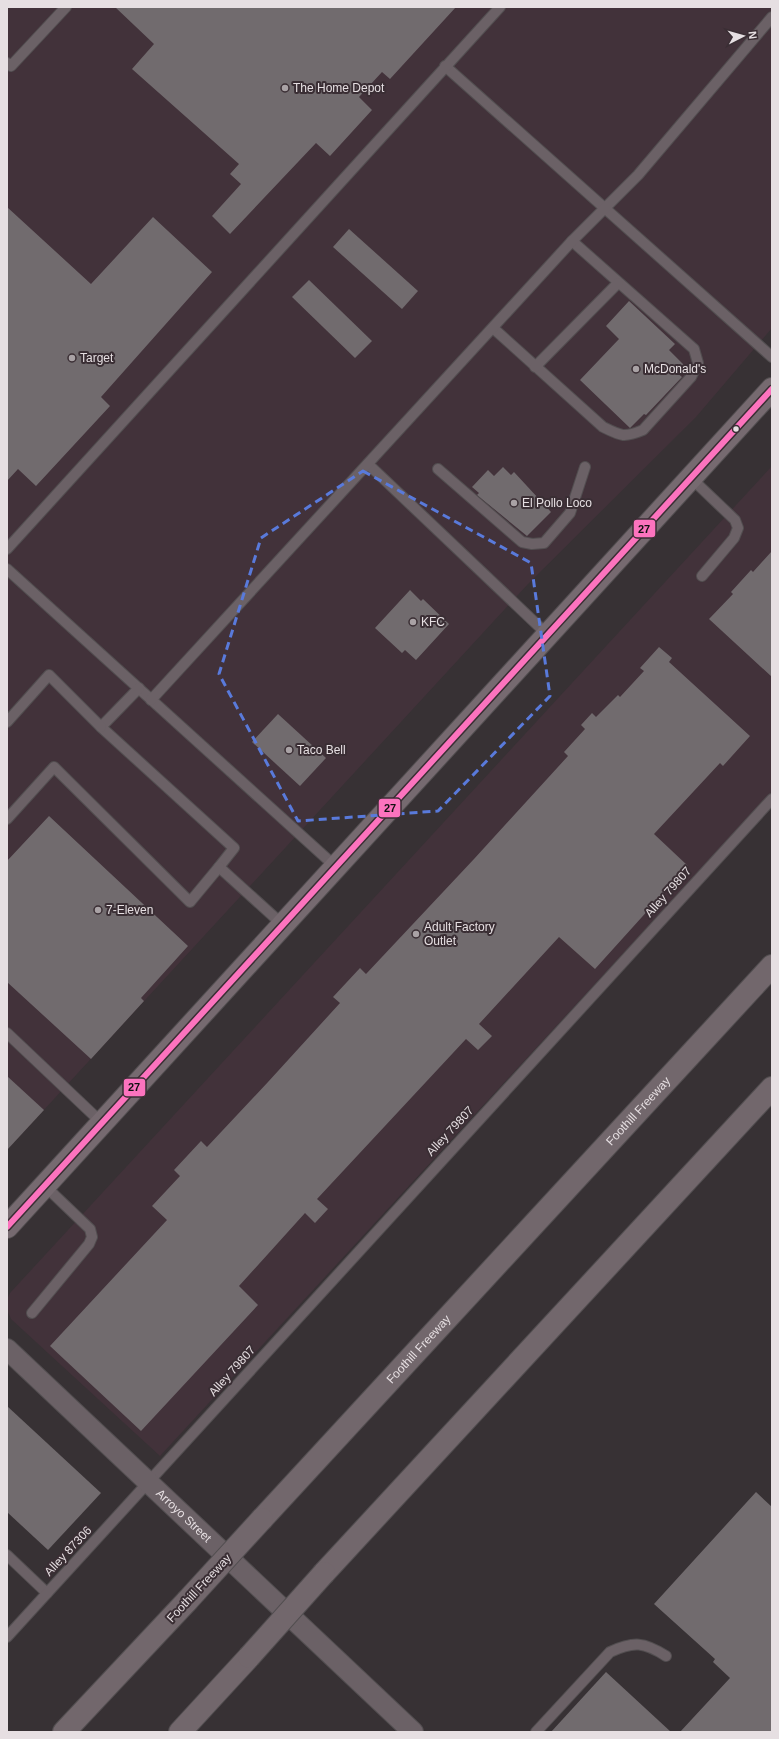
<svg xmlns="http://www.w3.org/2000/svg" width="779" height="1739" font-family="Arial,sans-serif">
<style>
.built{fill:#42323a}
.building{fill:#716b6e}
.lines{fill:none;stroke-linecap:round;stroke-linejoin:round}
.service-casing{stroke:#524e50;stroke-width:12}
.minor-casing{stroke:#524e50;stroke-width:22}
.primary-casing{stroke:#524e50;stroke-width:24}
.motorway-casing{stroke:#524e50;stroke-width:24}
.service{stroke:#6b6166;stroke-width:10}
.minor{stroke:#6b6166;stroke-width:20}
.primary{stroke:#766a70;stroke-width:22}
.motorway{stroke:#72676c;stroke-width:22}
.motorway-bridge-casing{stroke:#524e50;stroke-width:24;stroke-linecap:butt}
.motorway-bridge{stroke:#72676c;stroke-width:22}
.bus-1-casing{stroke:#3a2e34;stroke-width:9}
.bus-1{stroke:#fc73be;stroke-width:6}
.marked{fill:none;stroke:#597adb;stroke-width:3;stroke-dasharray:8 5;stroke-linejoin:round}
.poi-dot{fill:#a9a2a5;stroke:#3a2e34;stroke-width:1.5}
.bus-dot{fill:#e6dfe2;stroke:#3a2e34;stroke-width:1.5}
.labels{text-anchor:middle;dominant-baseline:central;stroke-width:4;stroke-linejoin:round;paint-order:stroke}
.poi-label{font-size:12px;fill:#e6dfe2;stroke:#3a2e34;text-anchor:start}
.street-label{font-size:12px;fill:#e6dfe2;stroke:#3a2e34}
.line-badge{stroke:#3a2e34;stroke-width:1.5}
.pale-badge-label{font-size:11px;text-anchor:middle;font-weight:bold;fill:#111}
</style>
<rect width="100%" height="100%" fill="#373134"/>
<g class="built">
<path d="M 7,7 L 772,7 L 772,328 L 696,417 L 528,584 L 7,1150 Z"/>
<path d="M 772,466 L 772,792 L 160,1456 L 11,1319 L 7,1310 L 7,1299 L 10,1293 Z"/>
</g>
<g class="building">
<path d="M 115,7 L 456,7 L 390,79 L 382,72 L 359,97 L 372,110 L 330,156 L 316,143 L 230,234 L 212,216 L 241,184 L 230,174 L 239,164 L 132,69 L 154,44 Z"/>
<path d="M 7,207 L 91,284 L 153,217 L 212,272 L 101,397 L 110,406 L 36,486 L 18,469 L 7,481 Z"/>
<path d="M 349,229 L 418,291 L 402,309 L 333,247 Z"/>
<path d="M 309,280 L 372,341 L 355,358 L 292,297 Z"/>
<path d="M 629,301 L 675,344 L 669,350 L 684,365 L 677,373 L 682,377 L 646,415 L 644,414 L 630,428 L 580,380 L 619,339 L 606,326 Z"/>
<path d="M 503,467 L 511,475 L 514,472 L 551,512 L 527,536 L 477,495 L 479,493 L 472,487 L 488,470 L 494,476 Z"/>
<path d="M 772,551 L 772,677 L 709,619 L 733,594 L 731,592 L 751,570 L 753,572 Z"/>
<path d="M 410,590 L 421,601 L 423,599 L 449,624 L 416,660 L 405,650 L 402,653 L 375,628 Z"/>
<path d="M 659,647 L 672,658 L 669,662 L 750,736 L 723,766 L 720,763 L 654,834 L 688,866 L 595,969 L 559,937 L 479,1024 L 492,1036 L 478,1050 L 466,1039 L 317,1199 L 328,1209 L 315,1223 L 305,1213 L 239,1286 L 258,1305 L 141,1431 L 50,1346 L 167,1220 L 152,1206 L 180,1176 L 174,1170 L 201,1141 L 207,1147 L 268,1082 L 340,1003 L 333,997 L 360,968 L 366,974 L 474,859 L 568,756 L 564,752 L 585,729 L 581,725 L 592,713 L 596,717 L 618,695 L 620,697 L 644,671 L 640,668 Z"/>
<path d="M 278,714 L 326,758 L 300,786 L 252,742 Z"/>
<path d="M 49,816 L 188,946 L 141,998 L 144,1001 L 91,1059 L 7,982 L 7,861 Z"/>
<path d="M 7,1076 L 44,1110 L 7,1150 Z"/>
<path d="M 7,1406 L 101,1493 L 48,1550 L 7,1512 Z"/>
<path d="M 756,1492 L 772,1507 L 772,1732 L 680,1732 L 730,1678 L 713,1662 L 715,1659 L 654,1604 Z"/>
<path d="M 606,1672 L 671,1732 L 551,1732 Z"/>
</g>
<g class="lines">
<defs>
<g id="service">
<path d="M 7,63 L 11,66 L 66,7"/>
<path d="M 445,66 L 772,357"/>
<path d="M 493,328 L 603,427 C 621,436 624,438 643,430 L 691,377 L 698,363 L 694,349 L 572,241"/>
<path d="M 535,367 L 618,283"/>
<path d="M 368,464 L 548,635"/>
<path d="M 438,469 L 522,542 L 532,544 L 544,543 L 570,513 L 585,467"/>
<path d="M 691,478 L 735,520 L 738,528 L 734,538 L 702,576"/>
<path d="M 7,549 L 500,7"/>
<path d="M 7,569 L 336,867"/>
<path d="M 139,688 L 101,727 L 234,848 L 219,867 L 283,925"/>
<path d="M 151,700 L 572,241 L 638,175 L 772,17"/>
<path d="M 7,722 L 49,675 L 101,727"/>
<path d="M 7,819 L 54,767 L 190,902 L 219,867"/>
<path d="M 7,1033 L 102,1123"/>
<path d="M 32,1313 L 89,1244 L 92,1237 L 90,1229 L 45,1186"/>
<path d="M 7,1555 L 47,1593"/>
<path d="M 7,1637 L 772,799"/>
<path d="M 536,1732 L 610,1652 C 634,1641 644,1642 666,1656"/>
</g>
<g id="minor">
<path id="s1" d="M 7,1349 L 413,1732"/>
</g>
<path id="primary" d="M 7,1227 L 772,389"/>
<g id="motorway">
<path id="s2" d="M 262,1519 L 772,966"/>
<path d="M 324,1573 L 772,1088"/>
<path d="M 64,1732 L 187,1601"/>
<path d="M 180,1732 L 249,1657"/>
</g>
</defs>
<use href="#service" class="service-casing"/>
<use href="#minor" class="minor-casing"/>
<use href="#primary" class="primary-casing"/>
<use href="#motorway" class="motorway-casing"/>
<use href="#service" class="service"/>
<use href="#minor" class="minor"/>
<use href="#primary" class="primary"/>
<use href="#motorway" class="motorway"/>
<defs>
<g id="motorway-bridge">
<path d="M 187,1601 L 262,1519"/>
<path d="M 249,1657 L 324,1573"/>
</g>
</defs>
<use href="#motorway-bridge" class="motorway-bridge-casing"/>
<use href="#motorway-bridge" class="motorway-bridge"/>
<defs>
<path id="bus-1" d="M 7,1227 L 772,389"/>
</defs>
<use href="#bus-1" class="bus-1-casing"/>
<use href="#bus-1" class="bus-1"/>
</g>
<path class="marked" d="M 363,471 L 531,563 L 550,696 L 438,811 L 298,821 L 219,674 L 261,538 Z"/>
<g class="poi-dot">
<circle cx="285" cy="88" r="4"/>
<circle cx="72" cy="358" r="4"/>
<circle cx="636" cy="369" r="4"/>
<circle cx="514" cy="503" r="4"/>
<circle cx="413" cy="622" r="4"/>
<circle cx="289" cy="750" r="4"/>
<circle cx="98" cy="910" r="4"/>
<circle cx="416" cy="934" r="4"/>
</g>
<circle class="bus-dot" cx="736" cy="429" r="3.5"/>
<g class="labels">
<g class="poi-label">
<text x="293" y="88">The Home Depot</text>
<text x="80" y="358">Target</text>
<text x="644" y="369">McDonald's</text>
<text x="522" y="503">El Pollo Loco</text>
<text x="421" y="622">KFC</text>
<text x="297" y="750">Taco Bell</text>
<text x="106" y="910">7-Eleven</text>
<text x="424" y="927">Adult Factory<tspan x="424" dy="14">Outlet</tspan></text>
</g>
<g class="street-label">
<text transform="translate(668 892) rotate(-48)">Alley 79807</text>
<text stroke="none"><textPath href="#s2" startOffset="555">Foothill Freeway</textPath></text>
<text transform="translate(450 1131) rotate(-47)">Alley 79807</text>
<text stroke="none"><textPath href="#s2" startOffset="231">Foothill Freeway</textPath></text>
<text transform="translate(232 1371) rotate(-48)">Alley 79807</text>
<text stroke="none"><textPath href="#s1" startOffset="243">Arroyo Street</textPath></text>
<text transform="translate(68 1551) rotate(-47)">Alley 87306</text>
<text transform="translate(199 1588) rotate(-47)">Foothill Freeway</text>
</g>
</g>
<g class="line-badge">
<rect x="633" y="519" width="23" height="19" rx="4" fill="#fc73be"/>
<rect x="378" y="798" width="23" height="20" rx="4" fill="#fc73be"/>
<rect x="123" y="1078" width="23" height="19" rx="4" fill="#fc73be"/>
</g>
<g class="pale-badge-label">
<text x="644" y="533">27</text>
<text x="390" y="812">27</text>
<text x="134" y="1091">27</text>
</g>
<rect width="779" height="1739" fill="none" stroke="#e6dfe2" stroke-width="16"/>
<g transform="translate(743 36) rotate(84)" stroke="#3a2e34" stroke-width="3" paint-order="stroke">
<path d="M0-3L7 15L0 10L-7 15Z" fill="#e6dfe2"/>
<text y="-6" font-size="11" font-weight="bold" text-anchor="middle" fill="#e6dfe2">N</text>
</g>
</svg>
